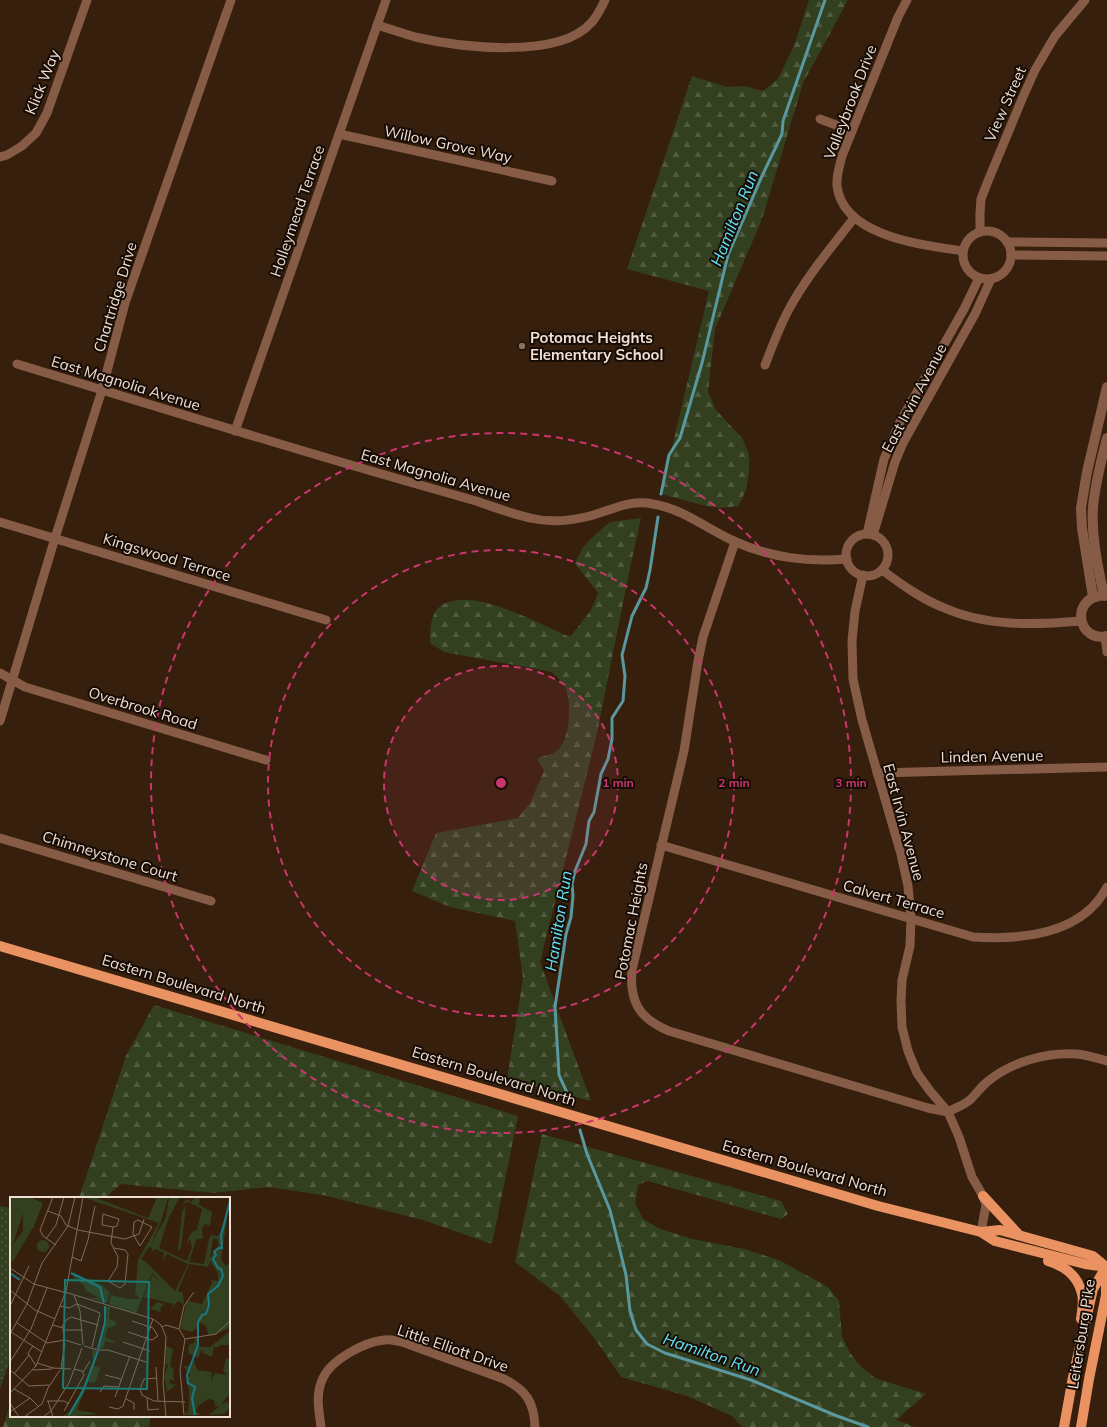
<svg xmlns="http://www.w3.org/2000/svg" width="1107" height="1427" font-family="Mulish,sans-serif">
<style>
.green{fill:url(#green-dots)}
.forest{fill:url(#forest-firs)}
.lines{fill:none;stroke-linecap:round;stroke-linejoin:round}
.stream{stroke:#58989e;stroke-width:3}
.minor{stroke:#875c46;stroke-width:9}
.tertiary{stroke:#875c46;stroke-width:10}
.primary{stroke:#ea9262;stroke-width:10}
.ring{fill:none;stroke:#c9366d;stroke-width:2;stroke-dasharray:7 5}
.education-dot{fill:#8d6e63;stroke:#160c05;stroke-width:1.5}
.labels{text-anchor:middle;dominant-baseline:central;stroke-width:4;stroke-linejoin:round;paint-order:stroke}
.street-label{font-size:15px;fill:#efdfd4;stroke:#160c05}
.poi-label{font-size:15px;font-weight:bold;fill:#efdfd4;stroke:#160c05;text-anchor:start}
.water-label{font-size:16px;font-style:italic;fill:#61e3f6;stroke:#160c05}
.inset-river{fill:none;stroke:#187a87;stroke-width:2}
.inset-road{fill:none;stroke:#806c5c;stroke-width:1}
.view{fill:#1a7b73;fill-opacity:0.15;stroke:#1a7b73;stroke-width:2}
.inset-edge{fill:none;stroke:#efdfd4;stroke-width:2}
.centre{fill:#c9366d;stroke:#160c05;stroke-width:2}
.ring-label{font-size:12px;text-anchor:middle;font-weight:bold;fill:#c9366d;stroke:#160c05;stroke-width:4;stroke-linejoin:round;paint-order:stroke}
</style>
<defs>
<pattern id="green-dots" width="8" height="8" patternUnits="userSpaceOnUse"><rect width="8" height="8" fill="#334020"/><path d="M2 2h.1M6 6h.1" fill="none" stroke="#515b40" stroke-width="1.8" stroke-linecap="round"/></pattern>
<pattern id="forest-firs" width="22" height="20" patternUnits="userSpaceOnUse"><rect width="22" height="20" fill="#334020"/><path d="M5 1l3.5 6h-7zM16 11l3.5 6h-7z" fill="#515b40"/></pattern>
</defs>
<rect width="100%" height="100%" fill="#361f0c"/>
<path class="green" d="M 0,1206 L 11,1208 L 11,1357 L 0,1389 Z"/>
<g class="forest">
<path d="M 809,0 L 848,0 L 803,83 L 762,219 L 715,329 L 708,392 L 716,410 L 742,438 L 749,454 L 749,472 L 746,490 L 738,506 L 720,508 L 702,505 L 661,494 L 709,291 L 627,269 L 692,76 L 727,87 L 745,86 L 763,91 L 778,79 L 794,46 Z"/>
<path d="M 641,518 L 630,568 L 597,733 L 540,962 L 591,1101 L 507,1079 L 523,978 L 515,921 L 450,907 L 412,891 L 436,833 L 518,818 L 530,803 L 544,771 L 537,758 C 543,756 551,755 555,752 C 571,742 572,701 565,686 C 562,681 556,676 552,672 L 444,652 L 430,643 C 430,633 430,616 438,608 C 468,582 539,625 570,637 L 591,610 L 598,593 L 575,563 L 583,547 L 596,534 L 610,522 Z"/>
<path d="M 154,1005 L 518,1116 L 492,1244 L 423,1220 L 323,1195 L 268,1187 L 213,1193 L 121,1184 L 107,1196 L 107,1198 L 79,1198 L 126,1056 Z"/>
<path d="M 542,1134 L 781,1201 L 788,1214 L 781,1219 L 648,1181 L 638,1185 L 635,1203 L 643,1219 L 658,1228 L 692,1239 L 744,1249 L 779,1260 L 828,1287 L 839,1301 L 842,1337 L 850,1353 L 861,1367 L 875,1378 L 926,1394 L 896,1420 L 915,1427 L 742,1427 L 732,1416 L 687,1396 L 621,1377 L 595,1339 L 560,1296 L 515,1262 Z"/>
<path d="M 11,1402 L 11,1416 L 151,1416 L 149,1427 L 3,1427 Z"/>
</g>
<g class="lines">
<g class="stream">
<path d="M 661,494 L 669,455 L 680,438 L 702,363 L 728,255 L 762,176 L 782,134 L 783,121 L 825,0"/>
<path d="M 570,1099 L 559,1075 L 555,1007 L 566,934 L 571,917 L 573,896 L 572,884 L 575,871 L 586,844 L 589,821 L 594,812 L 601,774 L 608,759 L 612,739 L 612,718 L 623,701 L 625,676 L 622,655 L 632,616 L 646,588 L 650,570 L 658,517"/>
<path d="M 580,1130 L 587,1154 L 610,1210 L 616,1234 L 626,1275 L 630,1311 L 636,1330 L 647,1344 L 665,1353 L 751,1380 L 837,1416 L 868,1427"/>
</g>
<g class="minor">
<path d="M 907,0 L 898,17 L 842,156 C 840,165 836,176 837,186 C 843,237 924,245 963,251"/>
<path d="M 377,25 C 390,29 402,33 415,37 C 458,47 558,60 591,23 C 597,17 601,8 605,0"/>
<path d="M 820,119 L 852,131"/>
<path d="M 339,134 L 552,181"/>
<path d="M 0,157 L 7,155 L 22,146 L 36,133 L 47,113 L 87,0"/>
<circle cx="987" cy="255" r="24"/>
<path d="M 980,232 L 980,213 L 981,199 L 988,181 L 1022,99 L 1035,70 L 1055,36 L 1085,0"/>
<path d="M 1007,242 L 1107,243"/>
<path d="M 1011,255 L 1107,256"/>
<path d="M 17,364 C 142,402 267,441 392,477 C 420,485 448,493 476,501 C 494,507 512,514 530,518 C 550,523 570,521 590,516 C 612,510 630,499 653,504 C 684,509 708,530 736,542 C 772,558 807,562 847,559"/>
<path d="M 765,365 C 772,347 779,328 788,311 C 806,277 831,248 854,218"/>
<path d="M 235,431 L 386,0"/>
<path d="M 0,522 L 326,620"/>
<path d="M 867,534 L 884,459 L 900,422 L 964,309 L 979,278"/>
<circle cx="867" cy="555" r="21"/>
<path d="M 873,535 L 895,462 L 903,443 L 975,314 L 991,279"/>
<path d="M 735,542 L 703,637 L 698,661 L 684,751 L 632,970 C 629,1002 640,1019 669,1031 L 928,1108 L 948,1112"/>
<path d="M 882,570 C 901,584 920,598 942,607 C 986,627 1034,625 1081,621"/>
<path d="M 863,575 L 855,611 L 852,641 L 853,679 L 862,720 L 901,854 L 908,886 L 911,919 L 910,946 L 902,980 L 901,1001 L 902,1027 L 908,1051 L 917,1073 L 930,1091 L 948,1112 L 959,1137 L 972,1177 L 983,1196 L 986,1205 L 981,1232"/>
<path d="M 1105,636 L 1107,652"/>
<path d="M 0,673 L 25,687 L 266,760"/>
<path d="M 0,721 L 55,538 L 102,390 L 125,303 L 231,0"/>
<path d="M 877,773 L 1107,767"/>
<path d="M 0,838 L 211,901"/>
<path d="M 661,845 L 973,937 C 1020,940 1082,935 1107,887"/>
<path d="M 948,1112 C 955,1108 964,1105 970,1100 C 976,1094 981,1087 987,1082 C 1011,1062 1046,1052 1077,1054 C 1087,1055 1097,1058 1107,1061"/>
<path d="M 321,1427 C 319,1411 315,1394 323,1378 C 331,1360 364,1342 384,1340 C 389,1339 396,1341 402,1342 L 504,1379 C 526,1390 534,1402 535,1427"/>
</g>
<g class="tertiary">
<path d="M 1099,596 C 1070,601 1079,643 1107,636"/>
<path d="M 1104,596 C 1098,567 1091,537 1093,507 C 1095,484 1101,461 1107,438"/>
<path d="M 1093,597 L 1082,528 L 1081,508 L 1087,472 L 1107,387"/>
</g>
<g class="primary">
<path d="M 0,946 L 878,1206 L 981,1232 L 995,1241 L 1085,1264 L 1107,1267"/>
<path d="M 983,1196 L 1019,1235"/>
<path d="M 981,1232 L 1000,1230 L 1093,1256 L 1106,1267"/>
<path d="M 1048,1261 C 1065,1266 1078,1276 1082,1294 C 1084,1301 1082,1312 1081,1319"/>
<path d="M 1064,1427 L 1073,1377 L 1093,1289 L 1106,1267"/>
<path d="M 1081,1427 L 1089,1379 L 1106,1295 L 1106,1267"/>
</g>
</g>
<circle cx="501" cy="783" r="117" fill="#c9366d" fill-opacity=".12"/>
<g class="ring">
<circle cx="501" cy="783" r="117"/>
<circle cx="501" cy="783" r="233"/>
<circle cx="501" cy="783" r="350"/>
</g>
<circle class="education-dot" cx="522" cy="346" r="4"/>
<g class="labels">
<g class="street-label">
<text transform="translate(42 82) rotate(-68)">Klick Way</text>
<text transform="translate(850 102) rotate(-69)">Valleybrook Drive</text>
<text transform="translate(1005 104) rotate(-66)">View Street</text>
<text transform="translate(448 144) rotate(12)">Willow Grove Way</text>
<text transform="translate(297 211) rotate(-71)">Holleymead Terrace</text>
<text transform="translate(115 297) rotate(-73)">Chartridge Drive</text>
<text transform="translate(126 383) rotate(17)">East Magnolia Avenue</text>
<text transform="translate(914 398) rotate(-62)">East Irvin Avenue</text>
<text transform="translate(436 475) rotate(16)">East Magnolia Avenue</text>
<text transform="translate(167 557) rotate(17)">Kingswood Terrace</text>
<text transform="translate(143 708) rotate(17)">Overbrook Road</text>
<text transform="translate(992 756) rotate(-1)">Linden Avenue</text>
<text transform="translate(904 822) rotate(75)">East Irvin Avenue</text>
<text transform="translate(110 856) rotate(17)">Chimneystone Court</text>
<text transform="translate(894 899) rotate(16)">Calvert Terrace</text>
<text transform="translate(631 921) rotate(-79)">Potomac Heights</text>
<text transform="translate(184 984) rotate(17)">Eastern Boulevard North</text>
<text transform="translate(494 1076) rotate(17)">Eastern Boulevard North</text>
<text transform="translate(805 1168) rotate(16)">Eastern Boulevard North</text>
<text transform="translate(1081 1334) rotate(-81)">Leitersburg Pike</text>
<text transform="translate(453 1348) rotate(19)">Little Elliott Drive</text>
</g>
<g class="poi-label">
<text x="530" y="337">Potomac Heights<tspan x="530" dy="17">Elementary School</tspan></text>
</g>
<g class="water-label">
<text transform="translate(734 218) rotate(-68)">Hamilton Run</text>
<text transform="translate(558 921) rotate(-81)">Hamilton Run</text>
<text transform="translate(712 1354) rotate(19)">Hamilton Run</text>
</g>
</g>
<g transform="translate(10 1197)">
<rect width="220" height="220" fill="#361f0c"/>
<path d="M 1,10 L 13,16 L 2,50 L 0,48 ZM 142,78 L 169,101 L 163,107 L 134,100 Z" fill="#334020"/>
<path d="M 2,0 L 20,0 L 33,6 L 24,29 L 2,66 L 0,48 L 2,49 L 13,34 L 13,16 L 1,10 ZM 84,0 L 138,21 L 147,0 L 158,0 L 151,25 L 141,47 L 156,20 L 159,0 L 170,0 L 159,20 L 149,51 L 177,64 L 182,50 L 180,42 L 177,48 L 178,42 L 182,35 L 187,33 L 192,12 L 178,5 L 173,7 L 176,2 L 181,5 L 185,0 L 190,0 L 189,8 L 202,15 L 200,29 L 195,27 L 192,31 L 193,41 L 186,43 L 179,65 L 194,67 L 199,42 L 201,38 L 208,39 L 211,33 L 220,0 L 211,63 L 216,69 L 220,66 L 220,131 L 199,139 L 196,129 L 189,125 L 189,138 L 186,131 L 183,135 L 170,132 L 177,104 L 192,107 L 202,86 L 201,83 L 208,84 L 208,76 L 200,64 L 198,70 L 179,67 L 168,94 L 173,96 L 174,108 L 168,104 L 161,111 L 166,102 L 142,76 L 126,116 L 99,107 L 101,98 L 118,102 L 130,102 L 125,97 L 128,63 L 149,26 L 75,1 ZM 203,41 L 207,42 L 209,48 L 200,61 ZM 139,50 L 143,51 L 140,56 L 146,52 L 154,56 L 153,64 L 157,57 L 178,67 L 165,94 L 137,66 L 131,62 ZM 176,9 L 171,51 L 168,54 L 172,15 ZM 64,76 L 92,88 L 100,96 L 97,106 L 80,101 L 90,101 L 76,94 L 74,88 L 69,86 L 71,84 L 63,81 ZM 94,109 L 100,110 L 99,122 L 107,125 L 105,129 L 98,131 L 95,140 L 105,145 L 102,146 L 95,144 L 94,150 L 89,152 L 97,119 ZM 219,135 L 220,148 L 211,148 L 206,151 L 204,149 L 202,160 L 193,156 L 192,152 L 188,161 L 178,156 L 179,148 L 184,146 L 186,140 L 189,141 L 186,145 L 190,150 L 200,150 ZM 156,149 L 163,152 L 160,169 L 164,172 L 163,180 L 165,184 L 160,182 L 159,186 L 166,188 L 157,195 L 154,180 L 158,168 L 157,166 L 155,169 ZM 82,153 L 88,154 L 84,169 L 90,171 L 85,186 L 78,185 L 67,213 L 89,217 L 52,220 L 60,214 L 76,185 L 83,166 ZM 216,161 L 219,162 L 219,171 L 220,169 L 220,197 L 211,207 L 217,205 L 220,208 L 218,213 L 214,217 L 199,218 L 209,210 L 205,209 L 204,203 L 198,202 L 188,209 L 186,214 L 190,218 L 175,218 L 179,212 L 179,193 L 176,185 L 180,178 L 173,169 L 181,169 L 184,163 L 187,173 L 202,175 L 201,184 L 205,176 L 217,178 L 213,174 Z" fill="#334020" fill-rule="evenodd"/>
<path d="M27 49a6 6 0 1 1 12 0a6 6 0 1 1-12 0ZM 147,105 L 154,107 L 150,111 L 151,115 L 140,112 Z" fill="#334020"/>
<path class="inset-river" d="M 0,76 L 10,83M 61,76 L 90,90 L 94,106M 88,152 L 95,125 L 95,109M 59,218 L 73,194 L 88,154M 185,218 L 182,201 L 185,190 L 178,186 L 177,178 L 188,148 L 188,125 L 192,118 L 196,117 L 199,108 L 198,97 L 208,89 L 213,79 L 211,72 L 208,71 L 203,62 L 206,58 L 204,55 L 209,51 L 212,51 L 211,39 L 220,4"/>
<path class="inset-road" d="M 43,0 L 30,33 L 33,39 L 46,48M 38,14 L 51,19 L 56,28 L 68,33 L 115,42 L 129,37 L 134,22M 128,23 L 142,30 L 130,49 L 123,37 L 124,25 ZM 103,30 L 92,28 L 93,17 L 109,22 L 107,29 L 103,30 L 101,46 L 108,60 L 107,70 L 98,84 L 110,91 L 115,87 L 118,57 L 115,53 L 104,51M 36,42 L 46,28 L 54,0M 62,60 L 71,64 L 78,43 L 85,9M 0,71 L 24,87 L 57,96M 1,94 L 25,113 L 45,122M 55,95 L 143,122 L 151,128 L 156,140 L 153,185 L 156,220M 64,98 L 70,114 L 73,148M 67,107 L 90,116 L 82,150M 0,109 L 19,69M 50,109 L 59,111 L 67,107M 7,126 L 37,146 L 55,143 L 71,148M 43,128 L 53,131 L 54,143M 52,130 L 56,123 L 61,120 L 88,128M 152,130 L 156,128 L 169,132 L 175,142 L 170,173 L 174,218M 169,132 L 174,109 L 184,95M 54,133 L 72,133M 1,135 L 32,155M 118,135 L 142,143 L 148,139 L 143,131 L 122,124M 0,137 L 17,107 L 32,66 L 58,29 L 65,0M 175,142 L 206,137 L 220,124M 113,145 L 140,154M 23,149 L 18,156 L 26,169M 74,149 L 88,153 L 98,153 L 136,165M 0,165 L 21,132 L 37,91M 27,166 L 43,171 L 61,172M 146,170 L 148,204M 51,171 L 55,146M 0,173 L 19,189 L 39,188M 23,173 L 42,172M 73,175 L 80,164M 4,177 L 19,158M 95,178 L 111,182M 147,181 L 134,182 L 130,192 L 132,198 L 144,204 L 175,205M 4,192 L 20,201 L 29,210M 90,195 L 94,189 L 108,190M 0,196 L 26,169 L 56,94 L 73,0M 105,200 L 120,159M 137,201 L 138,213 L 149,212M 116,202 L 124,206 L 124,213M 37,204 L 54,204 L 59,207M 38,204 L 43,220M 0,206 L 9,220M 99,210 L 108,212 L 113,209 L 143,122M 54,214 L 74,178 L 72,174 L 64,172M 0,215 L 20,201M 14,220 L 32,207 L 38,191 L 50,173M 33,220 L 41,214 L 59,186 L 72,151"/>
<path class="view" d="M 55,83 L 139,85 L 137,192 L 53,191 Z"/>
<rect width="220" height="220" class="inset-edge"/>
</g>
<circle cx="501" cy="783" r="6" class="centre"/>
<g class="ring-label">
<text x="618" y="787">1 min</text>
<text x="734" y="787">2 min</text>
<text x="851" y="787">3 min</text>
</g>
</svg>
